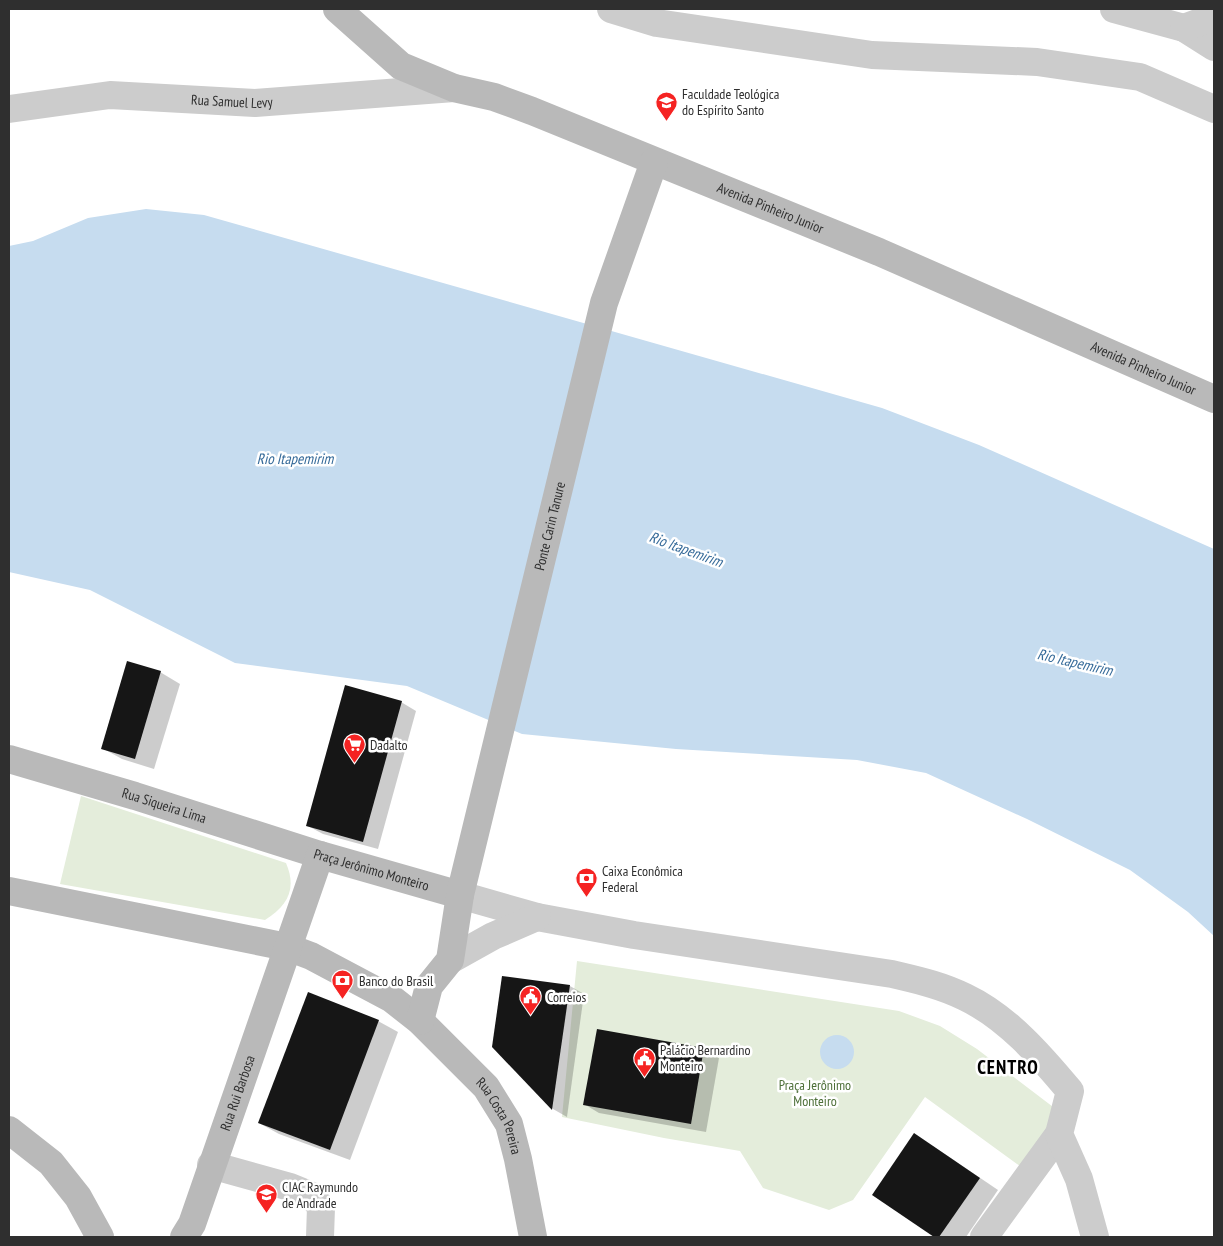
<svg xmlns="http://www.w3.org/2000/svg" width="1223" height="1246" font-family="'PT Sans Narrow',sans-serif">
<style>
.green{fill:#e4eddb}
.water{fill:#c6dcef}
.shadow{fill:#0003}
.building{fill:#161616}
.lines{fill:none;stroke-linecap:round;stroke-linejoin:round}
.minor{stroke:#ccc;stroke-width:28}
.tertiary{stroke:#ccc;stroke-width:28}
.secondary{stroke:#b9b9b9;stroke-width:28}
.labels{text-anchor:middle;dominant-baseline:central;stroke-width:5;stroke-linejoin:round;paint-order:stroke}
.poi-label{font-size:14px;fill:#2f2f2f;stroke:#fff;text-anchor:start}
.street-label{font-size:14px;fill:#2f2f2f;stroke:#fff}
.park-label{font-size:14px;fill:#4d6f38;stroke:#fff}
.water-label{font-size:15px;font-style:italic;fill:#356a99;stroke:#fff}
.district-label{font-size:19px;font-weight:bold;letter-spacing:1px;fill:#000;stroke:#fff}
</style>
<rect width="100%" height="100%" fill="#fff"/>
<g class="green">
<path d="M 81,796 L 286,863 C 297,889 288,905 265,920 L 60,884 Z"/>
<path d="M 577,961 L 899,1011 L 940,1026 L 977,1049 L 1061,1113 L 1024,1169 L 925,1097 L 853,1200 L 829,1210 L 763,1188 L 740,1151 L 664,1138 L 562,1117 Z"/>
</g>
<g class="water">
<path d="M 146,209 L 204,215 L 882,408 L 979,445 L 1214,549 L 1214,936 L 1188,912 L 1130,870 L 1027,819 L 926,773 L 857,760 L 676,749 L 522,734 L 407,686 L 235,663 L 90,590 L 9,572 L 9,246 L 33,241 L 88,218 Z"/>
<circle cx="837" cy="1052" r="17"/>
</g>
<g class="shadow">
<path d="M 160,672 L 180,684 L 154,769 L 122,759 L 102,748 Z"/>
<path d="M 401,702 L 416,711 L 378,849 L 323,834 L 308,826 Z"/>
<path d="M 570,986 L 584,994 L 567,1117 L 553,1109 L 494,1047 Z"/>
<path d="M 378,1021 L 398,1032 L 350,1160 L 279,1134 L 259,1123 Z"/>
<path d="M 598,1030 L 704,1049 L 719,1058 L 706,1132 L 599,1113 L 584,1104 Z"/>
<path d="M 933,1146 L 998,1190 L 966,1237 L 936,1237 L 874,1195 Z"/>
</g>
<g class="building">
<path d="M 127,661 L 161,671 L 135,759 L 101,749 Z"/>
<path d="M 345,685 L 402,701 L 363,842 L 306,826 Z"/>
<path d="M 502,976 L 570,985 L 552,1110 L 492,1047 Z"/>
<path d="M 308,992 L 379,1020 L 330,1150 L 258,1123 Z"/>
<path d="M 597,1029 L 704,1048 L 691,1124 L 583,1105 Z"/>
<path d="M 914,1133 L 980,1178 L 939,1237 L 934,1237 L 872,1195 Z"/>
</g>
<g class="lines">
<g class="minor">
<path d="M 611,9 L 657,23 L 872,55 L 1037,62 L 1140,77 L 1214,109"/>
<path d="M 1114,9 L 1184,28 L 1214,47"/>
<path d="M 1184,28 L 1214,17"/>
<path d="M 211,1165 L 290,1187 L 312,1196 L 321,1207 L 320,1237"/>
<path d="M 984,1237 L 1059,1134"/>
</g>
<g class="tertiary">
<path id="s1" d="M 9,109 L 110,95 L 255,103 L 454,88"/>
<path d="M 460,895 L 537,917 L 634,935 L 892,974 C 917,980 941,985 965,997 C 1007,1017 1040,1055 1070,1091 L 1059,1134 L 1079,1179 L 1095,1237"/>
<path d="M 450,960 L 493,936 L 537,917"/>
</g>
<g class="secondary">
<path id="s2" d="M 337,9 L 401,66 L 454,88 L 494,97 L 532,111 L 879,252 L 1214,399"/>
<path id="s3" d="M 9,759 L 135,796 L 320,855 L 460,895"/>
<path id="s4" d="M 9,891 L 287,947 L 311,956 L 392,999 L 420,1021 L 486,1087 L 509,1124 L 518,1159 L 533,1237"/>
<path id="s5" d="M 420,1021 L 429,986 L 450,960 L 460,895 L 604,303 L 654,162"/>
<path d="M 9,1130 L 51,1163 L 78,1197 L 100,1237"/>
<path id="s6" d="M 184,1237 L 192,1224 L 320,855"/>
</g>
</g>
<defs>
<symbol id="university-pin" viewBox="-11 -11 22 30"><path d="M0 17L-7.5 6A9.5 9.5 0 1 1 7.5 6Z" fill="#f52322" stroke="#fff"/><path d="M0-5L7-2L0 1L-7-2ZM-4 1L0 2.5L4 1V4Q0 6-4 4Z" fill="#fff"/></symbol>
<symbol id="supermarket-pin" viewBox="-11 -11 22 30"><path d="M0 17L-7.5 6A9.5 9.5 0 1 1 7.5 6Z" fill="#f52322" stroke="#fff"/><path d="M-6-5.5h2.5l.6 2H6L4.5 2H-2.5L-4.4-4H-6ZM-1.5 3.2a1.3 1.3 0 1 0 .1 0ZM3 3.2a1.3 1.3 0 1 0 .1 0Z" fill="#fff"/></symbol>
<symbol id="bank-pin" viewBox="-11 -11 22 30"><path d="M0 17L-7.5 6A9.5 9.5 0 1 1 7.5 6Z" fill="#f52322" stroke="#fff"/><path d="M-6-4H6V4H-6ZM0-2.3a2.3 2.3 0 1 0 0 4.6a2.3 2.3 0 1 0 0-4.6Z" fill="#fff"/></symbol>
<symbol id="civic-pin" viewBox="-11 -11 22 30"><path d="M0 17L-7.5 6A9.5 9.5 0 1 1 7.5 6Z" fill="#f52322" stroke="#fff"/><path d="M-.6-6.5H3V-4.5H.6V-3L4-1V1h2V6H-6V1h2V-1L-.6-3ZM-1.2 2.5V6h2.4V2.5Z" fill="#fff"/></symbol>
<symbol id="school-pin" viewBox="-11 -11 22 30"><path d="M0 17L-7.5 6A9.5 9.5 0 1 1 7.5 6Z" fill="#f52322" stroke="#fff"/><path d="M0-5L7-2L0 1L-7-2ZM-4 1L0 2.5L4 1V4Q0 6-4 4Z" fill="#fff"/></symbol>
</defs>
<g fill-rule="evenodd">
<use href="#university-pin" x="654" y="90" width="25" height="34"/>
<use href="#supermarket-pin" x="342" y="732" width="25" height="34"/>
<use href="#bank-pin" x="574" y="866" width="25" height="34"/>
<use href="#bank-pin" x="330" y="968" width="25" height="34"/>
<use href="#civic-pin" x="518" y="984" width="25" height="34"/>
<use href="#civic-pin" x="632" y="1046" width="25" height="34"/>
<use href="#school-pin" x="254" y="1182" width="25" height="34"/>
</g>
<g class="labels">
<g class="poi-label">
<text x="682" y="94">Faculdade Teológica<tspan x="682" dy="16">do Espírito Santo</tspan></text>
<text x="370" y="745">Dadalto</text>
<text x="602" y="871">Caixa Econômica<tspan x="602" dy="16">Federal</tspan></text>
<text x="359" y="981">Banco do Brasil</text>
<text x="547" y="997">Correios</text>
<text x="660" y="1050">Palácio Bernardino<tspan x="660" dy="16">Monteiro</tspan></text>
<text x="282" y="1187">CIAC Raymundo<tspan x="282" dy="16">de Andrade</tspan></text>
</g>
<g class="street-label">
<text stroke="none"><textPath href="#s1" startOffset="224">Rua Samuel Levy</textPath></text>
<text stroke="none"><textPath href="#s2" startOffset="482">Avenida Pinheiro Junior</textPath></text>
<text stroke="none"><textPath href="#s2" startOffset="888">Avenida Pinheiro Junior</textPath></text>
<text stroke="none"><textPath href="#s5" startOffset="515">Ponte Carin Tanure</textPath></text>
<text stroke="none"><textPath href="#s3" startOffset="162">Rua Siqueira Lima</textPath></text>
<text stroke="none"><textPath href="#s3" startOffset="379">Praça Jerônimo Monteiro</textPath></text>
<text stroke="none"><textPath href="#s6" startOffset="154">Rua Rui Barbosa</textPath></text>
<text stroke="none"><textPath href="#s4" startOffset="562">Rua Costa Pereira</textPath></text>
</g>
<g class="park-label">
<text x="815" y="1085">Praça Jerônimo<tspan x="815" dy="16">Monteiro</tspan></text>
</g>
<g class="water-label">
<text x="295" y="458">Rio Itapemirim</text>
<text transform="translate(686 549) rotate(20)">Rio Itapemirim</text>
<text transform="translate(1075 662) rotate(13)">Rio Itapemirim</text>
</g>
<g class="district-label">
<text x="1008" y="1067">CENTRO</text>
</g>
</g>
<rect width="1223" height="1246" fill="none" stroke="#2f2f2f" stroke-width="20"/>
</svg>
